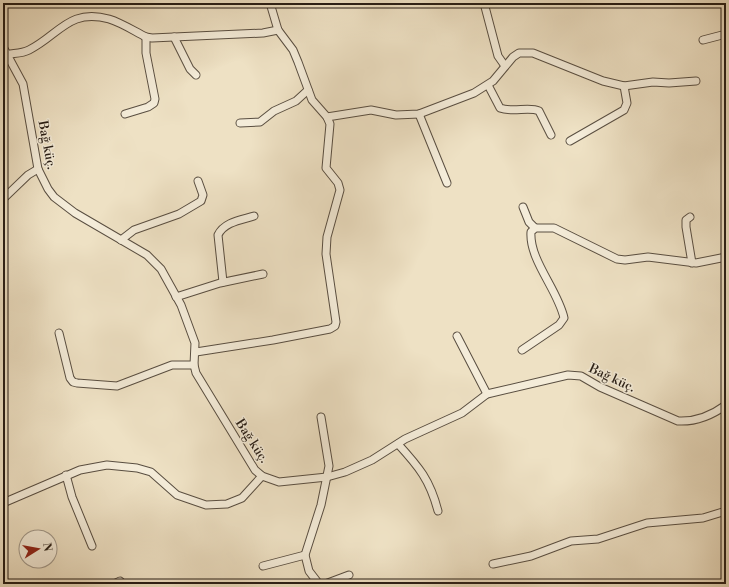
<svg xmlns="http://www.w3.org/2000/svg" width="729" height="587" font-family="'Libre Bodoni',serif">
<style>
.lines{fill:none;stroke-linecap:round;stroke-linejoin:round}
.minor-casing{stroke:#594e41;stroke-width:9}
.minor{stroke:#f4ecd9;stroke-width:7}
.labels{text-anchor:middle;dominant-baseline:central;stroke-width:3;stroke-linejoin:round;paint-order:stroke}
.street-label{font-size:13px;fill:#271d15;stroke:#f4ecd9}
</style>
<rect width="100%" height="100%" fill="#eee1c4"/>
<filter id="stains"><feTurbulence type="fractalNoise" baseFrequency=".005" numOctaves="4"/><feColorMatrix values="0 0 0 0 .2 0 0 0 0 .09 0 0 0 0 .02 0 0 0 .5 -.17"/></filter>
<radialGradient id="worn" r=".72"><stop offset=".6" stop-color="#630" stop-opacity="0"/><stop offset="1" stop-color="#630" stop-opacity=".3"/></radialGradient>
<g class="lines">
<defs>
<g id="minor">
<path d="M 484,3 L 498,56 L 505,66"/>
<path d="M 174,37 L 190,69 L 196,75"/>
<path d="M 703,40 L 726,34"/>
<path d="M 3,47 L 23,84 L 38,169 L 48,189 L 54,197 L 75,213 L 147,255 L 161,269 L 181,305 L 195,343 L 194,365 L 196,373 L 255,470 L 262,476 L 279,482 L 327,477 L 345,472 L 372,460 L 405,439 L 462,413 L 487,394 L 568,375 L 581,376 L 600,387 L 678,421 C 696,422 711,416 726,405"/>
<path d="M 5,55 C 13,53 21,54 29,50 C 59,35 69,8 109,19 C 122,23 134,31 146,37 L 152,38 L 263,33 L 278,30"/>
<path d="M 488,85 L 500,108 C 513,113 529,106 539,111 L 551,135"/>
<path d="M 125,114 L 148,107 L 154,103 L 155,99 L 146,53 L 146,37"/>
<path d="M 419,114 L 447,183"/>
<path d="M 327,117 L 371,110 L 396,115 L 419,114 L 474,93 L 493,81 L 513,57 L 519,53 L 533,53 L 603,81 L 624,86 L 653,82 L 669,83 L 696,81"/>
<path d="M 240,123 L 260,122 L 274,111 L 296,101 L 308,90"/>
<path d="M 570,141 L 624,110 L 627,103 L 624,86"/>
<path d="M 3,199 L 28,175 L 38,169"/>
<path d="M 523,207 L 529,222 L 535,228"/>
<path d="M 690,217 L 686,220 L 686,227 L 692,263"/>
<path d="M 121,240 L 134,230 L 179,214 L 201,201 L 203,195 L 198,181"/>
<path d="M 223,282 L 218,235 C 224,222 241,220 254,216"/>
<path d="M 176,297 L 220,283 L 263,274"/>
<path d="M 59,333 L 70,378 L 73,382 L 77,383 L 117,386 L 172,365 L 194,365"/>
<path d="M 457,336 L 487,394"/>
<path d="M 522,350 L 559,325 L 564,318 C 558,290 529,260 531,232 L 535,228 L 554,228 L 617,259 L 625,260 L 648,257 L 696,263 L 726,257"/>
<path d="M 196,352 L 273,340 L 330,329 L 335,326 L 336,322 L 326,254 L 327,237 L 340,190 L 338,183 L 326,168 L 330,124 L 327,117 L 312,100 L 298,62 L 293,50 L 278,30 L 270,3"/>
<path d="M 398,444 C 419,467 430,480 438,511"/>
<path d="M 66,475 L 72,497 L 92,546"/>
<path d="M 3,503 L 80,470 L 107,465 L 137,468 L 151,472 L 177,495 L 206,505 L 227,504 L 242,498 L 262,476"/>
<path d="M 493,564 L 531,556 L 571,541 L 598,539 L 647,523 L 703,518 L 726,511"/>
<path d="M 263,566 L 305,555"/>
<path d="M 114,584 L 120,581 L 123,584"/>
<path d="M 319,584 L 309,571 L 305,555 L 321,505 L 329,466 L 321,417"/>
<path d="M 325,584 L 349,575"/>
</g>
</defs>
<use href="#minor" class="minor-casing"/>
<use href="#minor" class="minor"/>
</g>
<g class="labels">
<g class="street-label">
<text transform="translate(47 145) rotate(79)">Bağ küç.</text>
<text transform="translate(612 378) rotate(25)">Bağ küç.</text>
<text transform="translate(252 441) rotate(57)">Bağ küç.</text>
</g>
</g>
<rect width="729" height="587" fill="none" stroke="#eee1c4" stroke-width="16"/>
<rect x="4" y="4" width="721" height="579" fill="none" stroke="#271d15" stroke-width="2"/>
<rect x="8" y="8" width="713" height="571" fill="none" stroke="#271d15"/>
<g transform="translate(38 549) rotate(79)"><circle r="19" fill="#f4ecd9" stroke="#a2998b"/>
<path d="M0-3L7 15L0 10L-7 15Z" fill="#8f2418"/>
<text y="-6" font-size="11" font-weight="bold" text-anchor="middle" fill="#271d15">N</text>
</g>
<rect width="100%" height="100%" filter="url(#stains)"/>
<rect width="100%" height="100%" fill="url(#worn)"/>
</svg>
